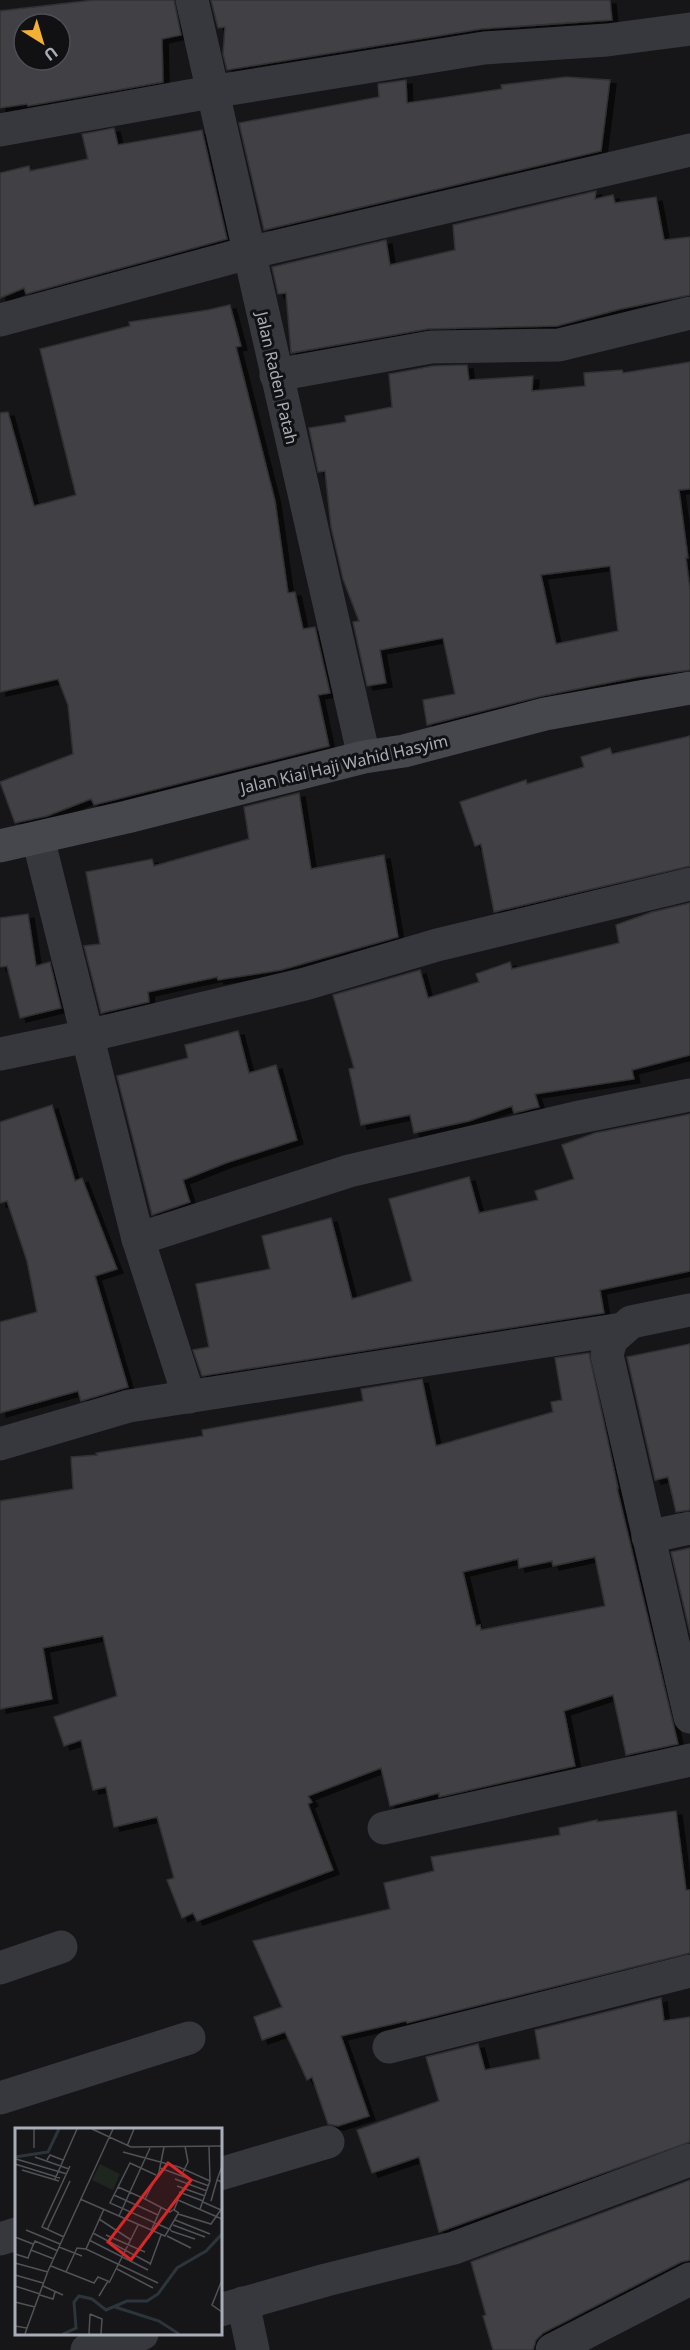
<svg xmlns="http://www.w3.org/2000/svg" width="690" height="2350" font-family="'Noto Sans',sans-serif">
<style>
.building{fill:#404145;stroke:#303034;stroke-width:1.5;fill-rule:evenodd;filter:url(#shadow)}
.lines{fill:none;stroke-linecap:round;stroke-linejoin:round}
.street{stroke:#37383d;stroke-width:33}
.secondary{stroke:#45474d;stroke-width:33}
.labels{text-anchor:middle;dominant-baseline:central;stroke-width:6;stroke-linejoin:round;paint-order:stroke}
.street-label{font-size:16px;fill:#a8adb8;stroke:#111113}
.inset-river{fill:none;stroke:#2c353c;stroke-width:3}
.inset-road{fill:none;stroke:#505258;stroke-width:1.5}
.view{fill:#d62828;fill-opacity:0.15;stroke:#d62828;stroke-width:3}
.inset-edge{fill:none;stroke:#a8adb8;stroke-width:3}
</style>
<defs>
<filter id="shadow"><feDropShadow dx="6" dy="4" stdDeviation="0" flood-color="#0009"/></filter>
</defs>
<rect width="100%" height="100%" fill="#161618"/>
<g class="building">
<path d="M 94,0 L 174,0 L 181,35 L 162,39 L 163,82 L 28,106 L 27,104 L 0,108 L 0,11 ZM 24,24 L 60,24 L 60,60 L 24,60 Z"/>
<path d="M 211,0 L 610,0 L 612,20 L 481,29 L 227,70 L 223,54 L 225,27 L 218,28 Z"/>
<path d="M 566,77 L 610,80 L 601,151 L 264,230 L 239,123 L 379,97 L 378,84 L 406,80 L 407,103 L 502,89 L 501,85 Z"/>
<path d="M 114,128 L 118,145 L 202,130 L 227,239 L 26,294 L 24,288 L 0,298 L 0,173 L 29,166 L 30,171 L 88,159 L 82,134 Z"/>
<path d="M 596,191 L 595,199 L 613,195 L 615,203 L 656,197 L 664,240 L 690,237 L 690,295 L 621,309 L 557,326 L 428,329 L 291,353 L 286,293 L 278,294 L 272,267 L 386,240 L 390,265 L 455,250 L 453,225 Z"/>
<path d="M 230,305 L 241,346 L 236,347 L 275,501 L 288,593 L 295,592 L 303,629 L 315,627 L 330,693 L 318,695 L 329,746 L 94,805 L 91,799 L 47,816 L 15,823 L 0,782 L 73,754 L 68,705 L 58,679 L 0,692 L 0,413 L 8,412 L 34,506 L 76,495 L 40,349 L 130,326 L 129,322 L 208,310 Z"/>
<path d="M 690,362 L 690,489 L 679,490 L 688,558 L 686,558 L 690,590 L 690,670 L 638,677 L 542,696 L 427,725 L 423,700 L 455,694 L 443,638 L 380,650 L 386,683 L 367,686 L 353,622 L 359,621 L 343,579 L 331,527 L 325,471 L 318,472 L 309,428 L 346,422 L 345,416 L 392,407 L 389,374 L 433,366 L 467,365 L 469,380 L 533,376 L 532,391 L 585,386 L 584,373 L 622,370 L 623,373 ZM 610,566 L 618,631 L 556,644 L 541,575 Z"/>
<path d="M 690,736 L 690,866 L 494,912 L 481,844 L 475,846 L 460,802 L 526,780 L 527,784 L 584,767 L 581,757 L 610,748 L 612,754 Z"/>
<path d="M 299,793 L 311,869 L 384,855 L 398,937 L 281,970 L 218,980 L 217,977 L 148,992 L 149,1002 L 101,1013 L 84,946 L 100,944 L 86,872 L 152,859 L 154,866 L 249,839 L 244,807 Z"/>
<path d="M 690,903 L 690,1055 L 632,1070 L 634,1079 L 535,1094 L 539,1107 L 514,1113 L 512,1106 L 469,1121 L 414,1133 L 410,1115 L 361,1125 L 349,1069 L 354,1068 L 333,995 L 420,970 L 428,998 L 479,982 L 476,974 L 510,962 L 512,969 L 619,943 L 616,925 L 652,912 Z"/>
<path d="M 28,914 L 36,966 L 50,962 L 61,1008 L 20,1018 L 7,966 L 0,967 L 0,918 Z"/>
<path d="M 238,1031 L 249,1073 L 276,1065 L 297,1140 L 226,1163 L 183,1180 L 190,1202 L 152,1215 L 117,1076 L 188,1058 L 185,1045 Z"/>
<path d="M 52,1105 L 75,1181 L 82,1178 L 117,1269 L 95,1276 L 128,1387 L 81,1401 L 78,1391 L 0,1413 L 0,1322 L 37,1312 L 27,1261 L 7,1201 L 0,1203 L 0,1122 Z"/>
<path d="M 690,1114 L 690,1271 L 600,1290 L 604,1313 L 202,1376 L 193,1350 L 209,1347 L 196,1284 L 270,1269 L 262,1236 L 331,1218 L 352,1299 L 412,1281 L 389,1199 L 469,1177 L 479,1213 L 538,1200 L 535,1191 L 574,1179 L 562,1145 L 595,1133 Z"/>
<path d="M 690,1344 L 690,1510 L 676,1512 L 668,1477 L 655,1480 L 627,1357 Z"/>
<path d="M 589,1353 L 618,1488 L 617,1488 L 678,1744 L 626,1755 L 613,1695 L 564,1711 L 575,1766 L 439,1797 L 439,1793 L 390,1806 L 381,1768 L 308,1796 L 312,1802 L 308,1804 L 333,1870 L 197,1921 L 193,1913 L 182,1918 L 167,1880 L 174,1878 L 157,1817 L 114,1827 L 106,1787 L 93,1790 L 81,1740 L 64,1746 L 54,1717 L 117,1696 L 103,1636 L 43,1648 L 52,1699 L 0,1709 L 0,1501 L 73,1489 L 71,1457 L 97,1455 L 96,1453 L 203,1436 L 202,1430 L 363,1401 L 361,1389 L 422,1379 L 436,1446 L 553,1412 L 551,1402 L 562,1400 L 555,1358 ZM 595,1557 L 605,1606 L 481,1630 L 480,1625 L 476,1626 L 463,1572 L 518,1559 L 519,1568 L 552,1561 L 553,1566 Z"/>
<path d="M 690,1548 L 690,1633 L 671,1552 Z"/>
<path d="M 676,1811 L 686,1890 L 690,1890 L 690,1953 L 407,2023 L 406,2021 L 341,2036 L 369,2116 L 338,2126 L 328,2124 L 312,2077 L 307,2080 L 285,2032 L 262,2040 L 254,2017 L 282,2007 L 253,1941 L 390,1909 L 384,1883 L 434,1871 L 431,1857 L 560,1835 L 559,1828 L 597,1820 L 597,1822 Z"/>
<path d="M 661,1998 L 664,2021 L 690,2017 L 690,2142 L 439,2232 L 419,2157 L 372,2173 L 357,2130 L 439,2101 L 426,2057 L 478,2044 L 485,2070 L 540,2059 L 535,2030 Z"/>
<path d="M 690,2180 L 690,2260 L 681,2262 L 543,2333 L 536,2340 L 533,2350 L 493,2350 L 483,2316 L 486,2315 L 471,2262 Z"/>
</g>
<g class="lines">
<g class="street">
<path d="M 192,0 L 364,757"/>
<path d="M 0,130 L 211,92 L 484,48 L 607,40 L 690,29"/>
<path d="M 0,320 L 248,253 L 690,150"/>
<path d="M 276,375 L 431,347 L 559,345 L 690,313"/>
<path d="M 38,838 L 138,1239 L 189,1397"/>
<path d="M 0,1054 L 87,1036 L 305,984 L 437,945 L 690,884"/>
<path d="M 138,1239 L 349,1171 L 575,1118 L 690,1095"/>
<path d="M 690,1310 L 631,1322 L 611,1340 L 607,1355 L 690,1717"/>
<path d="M 0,1444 L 129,1406 L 622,1329"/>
<path d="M 648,1537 L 690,1528"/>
<path d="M 384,1828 L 690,1760"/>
<path d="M 0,1968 L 61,1947"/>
<path d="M 389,2047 L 690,1971"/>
<path d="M 0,2098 L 189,2038"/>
<path d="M 220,2174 L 328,2142"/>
<path d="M 0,2239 L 16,2234"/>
<path d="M 243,2303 L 253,2350"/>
<path d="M 220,2310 L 326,2280 L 454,2248 L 690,2160"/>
<path d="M 87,2350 L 142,2334"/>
<path d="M 552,2350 L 690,2279"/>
</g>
<path class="secondary" d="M 0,846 L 127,817 L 364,757 L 404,751 L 545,714 L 690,688"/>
</g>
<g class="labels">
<g class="street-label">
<text transform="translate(277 378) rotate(77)">Jalan Raden Patah</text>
<text transform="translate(344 764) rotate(-13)">Jalan Kiai Haji Wahid Hasyim</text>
</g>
</g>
<g transform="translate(15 2128)">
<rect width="207" height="207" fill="#161618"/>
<path d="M 85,36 L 105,46 L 98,62 L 77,52 Z" fill="#1e261f"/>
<path class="inset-river" d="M 0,29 L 33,24 L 44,1M 100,179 L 144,193 L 164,206M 48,206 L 61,200 L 59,174 L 64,168 L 77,171 L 91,182 L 112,173 L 132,173 L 143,166 L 162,140 L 191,123 L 207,106"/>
<path class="inset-road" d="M 77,1 L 116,19 L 207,18M 112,18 L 119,1M 19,20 L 19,1M 108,24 L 164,39 L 195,53M 20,29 L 54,41M 1,31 L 52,46M 32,32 L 35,27 L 48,32M 0,36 L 45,50M 207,38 L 202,52 L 207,54M 145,40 L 194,58M 7,42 L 44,53M 168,44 L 173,34 L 170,18M 141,47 L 115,35 L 95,75 L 156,102M 40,51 L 62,1M 160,51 L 192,63M 162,58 L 190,68M 103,59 L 130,71 L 144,44 L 149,19M 164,64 L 188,73M 99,67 L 143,87M 65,71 L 150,108 L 163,86 L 196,96 L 207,80M 130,71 L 155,84 L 159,81M 196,73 L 202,52M 188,74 L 206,82M 185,81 L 195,53 L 194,18M 164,85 L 159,82 L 163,72 L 207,91M 104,88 L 135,20M 84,91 L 116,112M 160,92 L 195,106M 158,97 L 190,109M 11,102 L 45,116M 32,102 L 55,53M 136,103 L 146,80M 156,103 L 180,111M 78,105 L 136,136M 91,107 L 130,124M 152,108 L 176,120M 0,109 L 18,116M 49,109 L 27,99 L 55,38M 74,112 L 133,142M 44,119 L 67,128M 71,121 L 89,81M 16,122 L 20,113 L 43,123M 0,126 L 13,130 L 16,122 L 39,131M 0,135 L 33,144M 135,137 L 146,107M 36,138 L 79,155 L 83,149 L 93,153 L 84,168M 102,141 L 138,160M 51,144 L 62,120 L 71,121 L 143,155M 0,147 L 28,155M 207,152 L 197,177 L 207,184M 94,155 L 123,97M 0,158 L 25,166M 28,158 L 48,167M 25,167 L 38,171 L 40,164M 0,174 L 20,179M 75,186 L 87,191 L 86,206M 0,198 L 12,200 L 10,206M 12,200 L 33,143 L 98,1M 74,206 L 75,186"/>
<path class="view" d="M 153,35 L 176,52 L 116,132 L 93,114 Z"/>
<rect width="207" height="207" class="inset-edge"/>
</g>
<g transform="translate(42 42) rotate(143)"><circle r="28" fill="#111113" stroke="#4d4f55" stroke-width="1.5"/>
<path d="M0-4.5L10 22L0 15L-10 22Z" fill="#f2b134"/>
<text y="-9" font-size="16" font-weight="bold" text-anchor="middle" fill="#a8adb8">U</text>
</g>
</svg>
